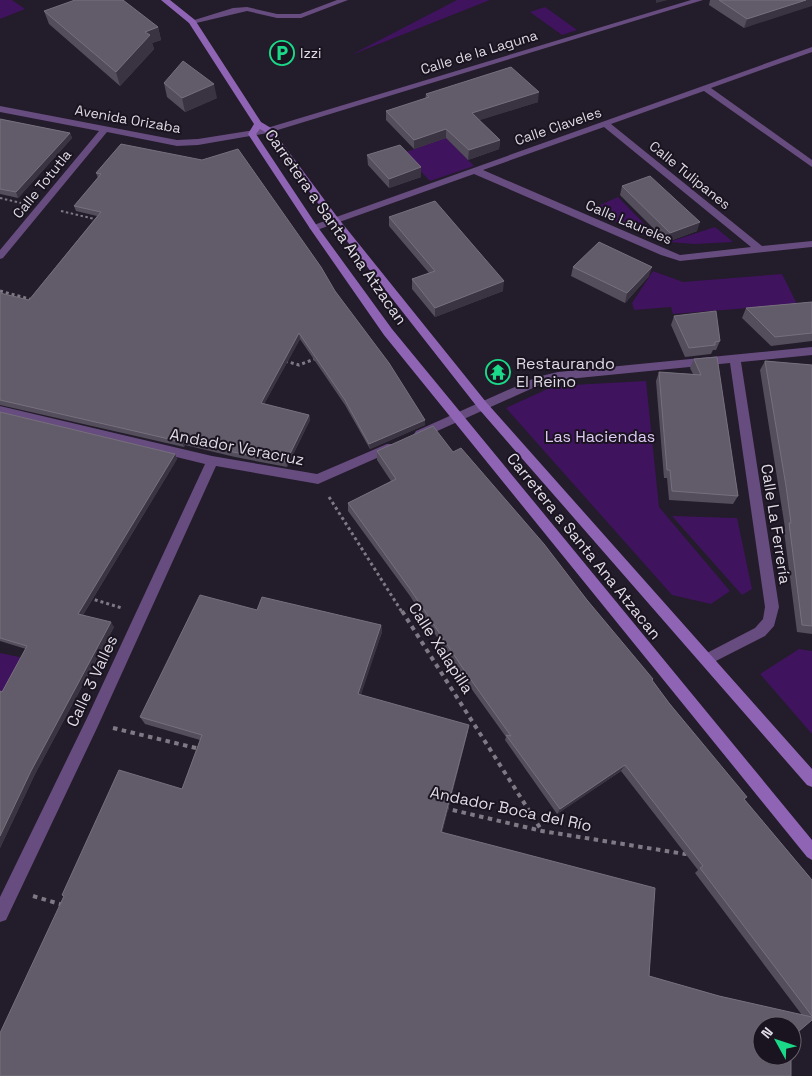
<svg xmlns="http://www.w3.org/2000/svg" width="812" height="1076" font-family="'Space Grotesk',sans-serif">
<style>
.green{fill:#40135e}
.lines{fill:none;stroke-linecap:round;stroke-linejoin:round}
.path-far2{stroke:#7f7985;stroke-width:2;stroke-dasharray:2.5 2.5;stroke-linecap:butt}
.path-far1{stroke:#7f7985;stroke-width:3;stroke-dasharray:3 3;stroke-linecap:butt}
.path{stroke:#7f7985;stroke-width:4;stroke-dasharray:4.5 4.5;stroke-linecap:butt}
.lane{fill:#674c7f;fill-rule:evenodd}
.street{fill:#674c7f;fill-rule:evenodd}
.secondary{fill:#8f64b5;fill-rule:evenodd}
.wall{fill:#544d5b}
.shaded-wall{fill:#3a3341}
.building{fill:#625c6a;stroke:#76707d}
.labels{text-anchor:middle;dominant-baseline:central;stroke-width:4;stroke-linejoin:round;paint-order:stroke}
.far-street-label{font-size:14px;fill:#dfdbe4;stroke:#1a1320}
.far-poi-label{font-size:14px;fill:#dfdbe4;stroke:#1a1320;text-anchor:start}
.street-label{font-size:16px;fill:#dfdbe4;stroke:#1a1320}
.poi-label{font-size:16px;fill:#dfdbe4;stroke:#1a1320;text-anchor:start}
.park-label{font-size:16px;fill:#dfcaf5;stroke:#1a1320}
</style>
<rect width="100%" height="100%" fill="#231c2a"/>
<g class="green">
<path d="M 0,0 L 12,0 L 25,9 L 0,19 Z"/>
<path d="M 457,0 L 490,0 L 351,55 Z"/>
<path d="M 545,7 L 577,30 L 562,35 L 530,12 Z"/>
<path d="M 446,138 L 474,166 L 430,181 L 403,153 Z"/>
<path d="M 618,197 L 662,242 L 589,210 Z"/>
<path d="M 715,227 L 733,242 L 694,244 L 669,242 Z"/>
<path d="M 653,271 L 683,282 L 782,274 L 797,304 L 673,314 L 671,307 L 634,310 L 632,303 Z"/>
<path d="M 646,381 L 659,507 L 730,591 L 711,604 L 672,595 L 506,408 L 554,386 Z"/>
<path d="M 672,516 L 737,518 L 752,589 L 742,595 Z"/>
<path d="M 799,649 L 812,651 L 812,734 L 760,674 Z"/>
<path d="M 0,653 L 24,658 L 5,693 L 0,692 Z"/>
</g>
<g class="lines">
<g class="path-far2">
<path d="M 0,198 L 21,203"/>
<path d="M 61,211 L 99,220"/>
</g>
<g class="path-far1">
<path d="M 0,291 L 33,300"/>
<path d="M 285,361 L 299,365 L 317,358"/>
<path d="M 329,497 L 402,612"/>
<path d="M 89,598 L 122,608"/>
</g>
<g class="path">
<path d="M 402,611 L 542,831"/>
<path d="M 113,728 L 200,749"/>
<path d="M 444,808 L 542,831 L 685,854 L 688,852"/>
<path d="M 33,896 L 63,905"/>
</g>
<path class="lane" d="M 337,0 L 348,0 L 301,18 L 277,18 L 247,11 L 192,24 L 188,22 L 233,8 L 247,7 L 277,14 L 300,14 Z"/>
<g class="street">
<path d="M 691,0 L 703,0 L 268,133 L 198,145 L 177,146 L 107,132 L 3,258 L 0,259 L 0,250 L 99,131 L 0,112 L 0,106 L 177,140 L 198,139 L 267,128 Z"/>
<path d="M 812,47 L 812,52 L 711,88 L 812,160 L 812,167 L 704,91 L 611,124 L 762,246 L 812,241 L 812,247 L 680,261 L 661,255 L 474,174 L 317,230 L 314,231 L 309,228 L 311,226 ZM 604,127 L 751,247 L 680,255 L 483,170 Z"/>
<path d="M 812,347 L 812,355 L 741,362 L 779,607 L 774,626 L 765,636 L 708,665 L 703,663 L 701,659 L 703,655 L 755,628 L 763,619 L 765,607 L 730,363 L 558,380 L 544,383 L 424,437 L 416,437 L 414,434 L 416,431 L 537,377 L 558,372 Z"/>
<path d="M 0,406 L 212,456 L 317,474 L 387,444 L 395,444 L 397,447 L 395,450 L 318,484 L 216,466 L 97,728 L 6,920 L 0,922 L 0,897 L 87,718 L 205,464 L 0,414 Z"/>
</g>
<path class="secondary" d="M 161,0 L 170,0 L 195,20 L 261,122 L 271,128 L 338,218 L 486,402 L 812,769 L 812,787 L 807,785 L 478,408 L 332,222 L 265,132 L 260,129 L 256,134 L 317,226 L 392,329 L 812,840 L 812,860 L 807,857 L 384,335 L 311,230 L 248,134 L 254,124 L 189,23 Z"/>
</g>
<g class="wall">
<path d="M 710,0 L 812,0 L 744,28 L 709,5 Z"/>
<path d="M 44,11 L 158,27 L 161,40 L 152,43 L 154,49 L 120,86 L 49,24 Z"/>
<path d="M 164,83 L 217,98 L 185,112 L 167,97 Z"/>
<path d="M 426,94 L 538,102 L 479,120 L 500,140 L 499,149 L 468,160 L 446,138 L 414,149 L 386,120 L 386,111 L 425,99 Z"/>
<path d="M 0,119 L 70,133 L 72,138 L 18,198 L 0,194 Z"/>
<path d="M 121,144 L 335,291 L 425,420 L 425,425 L 370,449 L 345,405 L 300,339 L 264,404 L 309,415 L 310,420 L 287,467 L 235,457 L 185,445 L 184,447 L 0,405 L 0,293 L 29,300 L 97,216 L 76,211 L 74,206 L 98,178 L 96,173 Z"/>
<path d="M 367,155 L 421,177 L 389,188 L 368,165 Z"/>
<path d="M 622,186 L 697,231 L 667,242 L 620,195 Z"/>
<path d="M 389,217 L 503,291 L 435,317 L 412,289 L 412,279 L 429,273 L 389,226 Z"/>
<path d="M 573,267 L 649,276 L 625,303 L 571,276 Z"/>
<path d="M 812,302 L 812,341 L 771,346 L 742,318 L 746,308 Z"/>
<path d="M 674,316 L 720,341 L 716,350 L 713,350 L 711,354 L 685,357 L 671,325 Z"/>
<path d="M 717,357 L 738,496 L 733,504 L 669,500 L 667,478 L 664,478 L 656,381 L 659,372 L 693,374 L 690,368 L 694,359 Z"/>
<path d="M 765,361 L 812,365 L 812,634 L 797,632 L 784,531 L 785,528 L 760,370 Z"/>
<path d="M 0,412 L 175,454 L 177,459 L 83,615 L 114,627 L 35,774 L 0,848 L 0,691 L 2,692 L 26,649 L 0,641 Z"/>
<path d="M 377,451 L 453,452 L 587,600 L 652,681 L 744,799 L 812,880 L 812,1020 L 762,1026 L 64,897 L 62,895 L 182,789 L 200,740 L 145,724 L 140,717 L 257,610 L 381,625 L 382,632 L 360,695 L 468,731 L 442,833 L 649,976 L 719,996 L 802,1015 L 695,873 L 698,870 L 621,771 L 557,814 L 505,740 L 506,737 L 463,677 L 410,596 L 348,511 L 348,503 L 391,481 L 377,460 Z"/>
</g>
<g class="shaded-wall">
<path d="M 656,0 L 668,0 L 656,3 Z"/>
<path d="M 806,0 L 812,0 L 812,6 L 744,28 L 747,19 Z"/>
<path d="M 158,27 L 161,40 L 152,43 L 154,49 L 120,86 L 116,72 L 145,32 Z"/>
<path d="M 214,84 L 217,98 L 185,112 L 182,98 Z"/>
<path d="M 539,92 L 538,102 L 471,123 L 472,113 Z"/>
<path d="M 446,129 L 446,138 L 414,149 L 414,140 Z"/>
<path d="M 70,133 L 72,138 L 18,198 L 16,192 Z"/>
<path d="M 500,140 L 499,149 L 468,160 L 469,150 Z"/>
<path d="M 421,167 L 421,177 L 389,188 L 389,179 Z"/>
<path d="M 700,222 L 697,231 L 667,242 L 670,233 Z"/>
<path d="M 652,267 L 649,276 L 625,303 L 627,293 Z"/>
<path d="M 504,281 L 503,291 L 435,317 L 435,308 Z"/>
<path d="M 299,333 L 300,339 L 262,408 L 261,403 Z"/>
<path d="M 309,415 L 310,420 L 287,467 L 286,462 Z"/>
<path d="M 425,420 L 425,425 L 370,449 L 369,444 Z"/>
<path d="M 184,439 L 185,445 L 184,447 L 182,442 Z"/>
<path d="M 175,454 L 177,459 L 81,618 L 78,614 Z"/>
<path d="M 111,622 L 114,627 L 35,774 L 0,848 L 0,836 L 31,771 Z"/>
<path d="M 381,625 L 382,632 L 359,701 L 358,694 Z"/>
<path d="M 469,725 L 468,731 L 441,837 L 441,832 Z"/>
<path d="M 625,765 L 621,771 L 557,814 L 560,809 Z"/>
</g>
<g class="building">
<path d="M 75,0 L 123,0 L 158,27 L 145,32 L 150,35 L 116,72 L 44,11 Z"/>
<path d="M 719,0 L 806,0 L 747,19 Z"/>
<path d="M 183,61 L 214,84 L 182,98 L 164,83 Z"/>
<path d="M 511,67 L 539,92 L 472,113 L 500,140 L 469,150 L 446,129 L 414,140 L 386,111 L 429,97 L 426,94 Z"/>
<path d="M 0,119 L 70,133 L 16,192 L 0,189 Z"/>
<path d="M 121,144 L 202,160 L 238,149 L 321,267 L 335,291 L 389,363 L 425,420 L 369,444 L 345,400 L 299,333 L 261,403 L 309,415 L 286,462 L 233,452 L 184,439 L 182,442 L 0,400 L 0,293 L 29,300 L 101,212 L 74,206 L 101,174 L 96,173 Z"/>
<path d="M 400,145 L 421,167 L 389,179 L 367,155 Z"/>
<path d="M 650,176 L 700,222 L 670,233 L 622,186 Z"/>
<path d="M 435,201 L 504,281 L 435,308 L 412,279 L 435,271 L 389,217 Z"/>
<path d="M 599,242 L 652,267 L 627,293 L 573,267 Z"/>
<path d="M 812,302 L 812,333 L 775,337 L 746,308 Z"/>
<path d="M 716,311 L 720,341 L 715,342 L 715,345 L 689,348 L 674,316 Z"/>
<path d="M 717,357 L 738,496 L 672,491 L 670,470 L 667,470 L 659,372 L 701,375 L 694,359 Z"/>
<path d="M 765,361 L 812,365 L 812,626 L 802,625 L 789,523 L 791,523 L 786,486 Z"/>
<path d="M 0,412 L 175,454 L 78,614 L 111,622 L 31,771 L 0,836 L 0,691 L 2,692 L 27,646 L 0,638 Z"/>
<path d="M 433,426 L 453,452 L 461,448 L 544,544 L 587,600 L 653,679 L 652,680 L 669,703 L 747,797 L 744,799 L 812,880 L 812,1016 L 700,868 L 703,866 L 625,765 L 560,809 L 506,735 L 511,736 L 464,670 L 410,589 L 348,503 L 396,479 L 377,451 Z"/>
<path d="M 200,595 L 257,610 L 262,597 L 381,625 L 358,694 L 469,725 L 441,832 L 655,888 L 649,976 L 719,996 L 812,1017 L 812,1020 L 792,1037 L 792,1026 L 762,1026 L 762,1056 L 791,1056 L 791,1076 L 0,1076 L 0,1033 L 64,896 L 62,895 L 119,770 L 182,789 L 202,735 L 140,717 Z"/>
</g>
<defs>
<symbol id="parking-ring" viewBox="-11 -11 22 22"><circle r="9.5" fill="#1a1320" stroke="#1ad988" stroke-width="1.5"/><path d="M-3.5-5.5H1a3.5 3.5 0 0 1 0 7H-1V5.5H-3.5ZM-1-3.4V-.6H.8a1.4 1.4 0 0 0 0-2.8Z" fill="#1ad988"/></symbol>
<symbol id="temple-ring" viewBox="-11 -11 22 22"><circle r="9.5" fill="#1a1320" stroke="#1ad988" stroke-width="1.5"/><path d="M0-6L5-2H3V0L6.5 2.5H4V6H1.5V3h-3V6H-4V2.5H-6.5L-3 0V-2H-5Z" fill="#1ad988"/></symbol>
</defs>
<g fill-rule="evenodd">
<use href="#parking-ring" x="268" y="39" width="28" height="28"/>
<use href="#temple-ring" x="484" y="358" width="28" height="28"/>
</g>
<g class="labels">
<g class="far-street-label">
<text transform="translate(479 52) rotate(-17)">Calle de la Laguna</text>
<text transform="translate(128 119) rotate(10)">Avenida Orizaba</text>
<text transform="translate(558 126) rotate(-19)">Calle Claveles</text>
<text transform="translate(690 175) rotate(39)">Calle Tulipanes</text>
<text transform="translate(42 184) rotate(-51)">Calle Totutla</text>
<text transform="translate(629 222) rotate(23)">Calle Laureles</text>
</g>
<g class="far-poi-label">
<text x="300" y="53">Izzi</text>
</g>
<g class="street-label">
<text transform="translate(336 227) rotate(55)">Carretera a Santa Ana Atzacan</text>
<text transform="translate(237 447) rotate(11)">Andador Veracruz</text>
<text transform="translate(776 524) rotate(81)">Calle La Ferrería</text>
<text transform="translate(584 546) rotate(51)">Carretera a Santa Ana Atzacan</text>
<text transform="translate(441 648) rotate(57)">Calle Xalapilla</text>
<text transform="translate(92 681) rotate(-65)">Calle 3 Valles</text>
<text transform="translate(511 809) rotate(12)">Andador Boca del Río</text>
</g>
<g class="poi-label">
<text x="516" y="363">Restaurando<tspan x="516" dy="18">El Reino</tspan></text>
</g>
<g class="park-label">
<text x="600" y="436">Las Haciendas</text>
</g>
</g>
<g transform="translate(777 1041) rotate(310)"><circle r="24" fill="#1a1320" stroke="#69636e"/>
<path d="M0-4L9 19L0 12L-9 19Z" fill="#1ad988"/>
<text y="-8" font-size="14" font-weight="bold" text-anchor="middle" fill="#dfdbe4">N</text>
</g>
</svg>
